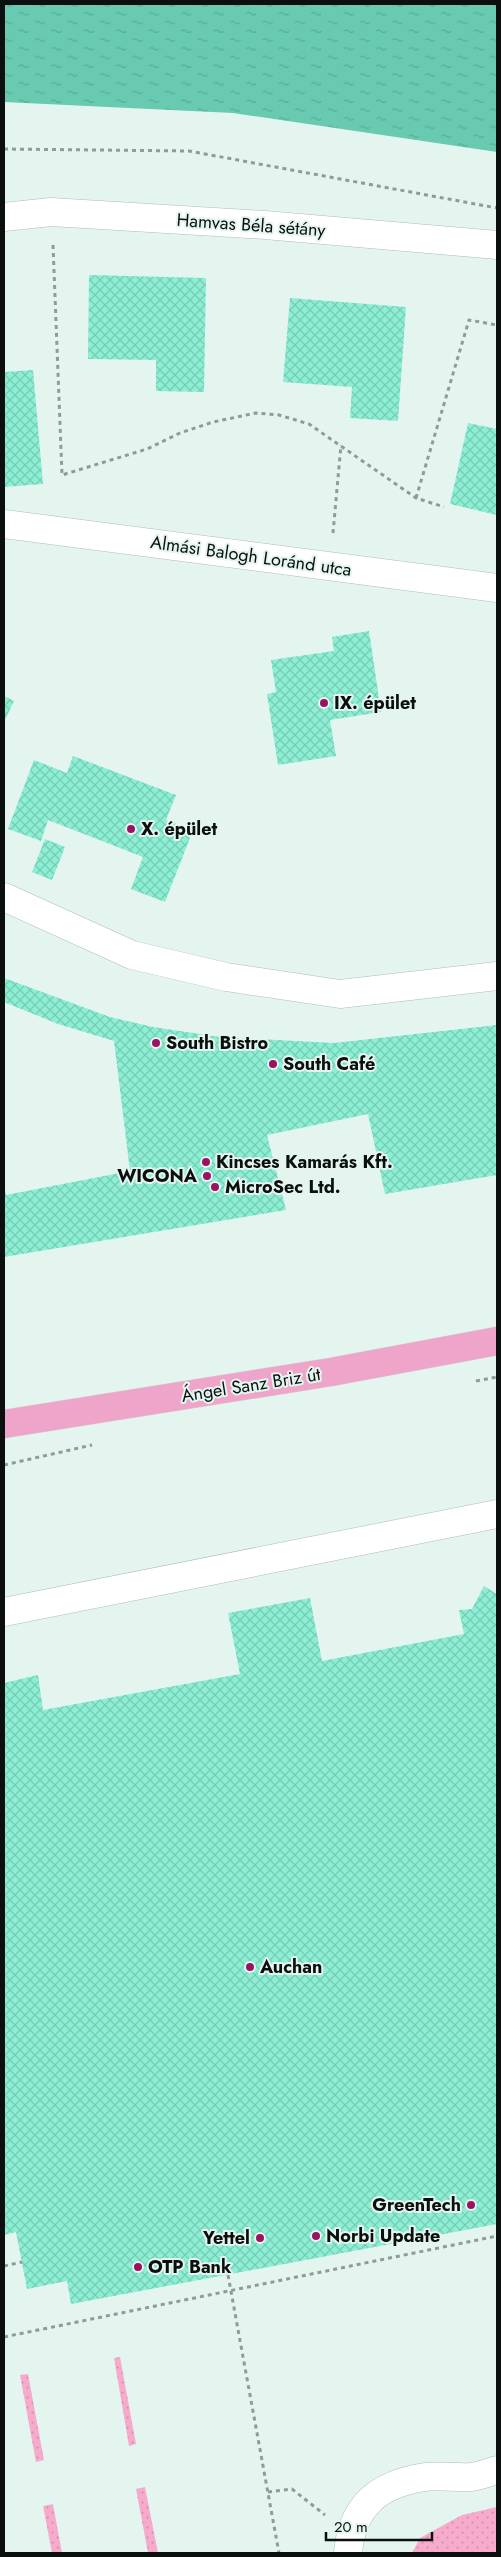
<svg xmlns="http://www.w3.org/2000/svg" width="501" height="2557" font-family="Jost,sans-serif">
<style>
.grass{fill:url(#grass-dots)}
.water{fill:url(#water-ripples)}
.building{fill:url(#building-cross-hatch)}
.lines{fill:none;stroke-linecap:round;stroke-linejoin:round}
.minor-casing{stroke:#adbdb8;stroke-width:29}
.major-casing{stroke:#d3d4d4;stroke-width:29}
.path{stroke:#8f9b97;stroke-width:3;stroke-dasharray:4 4;stroke-linecap:butt}
.minor{stroke:#fff;stroke-width:28}
.major{stroke:#efa4c9;stroke-width:28}
.poi-dot{fill:#9b1262;stroke:#e4f5f0;stroke-width:2}
.labels{text-anchor:middle;dominant-baseline:central;stroke-width:4;stroke-linejoin:round;paint-order:stroke}
.street-label{font-size:18px;fill:#0b100f;stroke:#e4f5f0}
.poi-label{font-size:18px;font-weight:bold;fill:#0b100f;stroke:#e4f5f0;text-anchor:start}
</style>
<defs>
<pattern id="grass-dots" width="8" height="8" patternUnits="userSpaceOnUse" patternTransform="scale(1.25)"><rect width="8" height="8" fill="#f7abcc"/><path d="M2 2h.1M6 6h.1" fill="none" stroke="#d292ae" stroke-width="1.8" stroke-linecap="round"/></pattern>
<pattern id="water-ripples" width="26" height="14" patternUnits="userSpaceOnUse" patternTransform="scale(1.25)"><rect width="26" height="14" fill="#67cab1"/><path d="M2 4q2-2 4 0t4 0M15 11q2-2 4 0t4 0" fill="none" stroke="#58ac97"/></pattern>
<pattern id="building-cross-hatch" width="8" height="8" patternUnits="userSpaceOnUse" patternTransform="scale(1.25)"><rect width="8" height="8" fill="#8cefd4"/><path d="M0 0l8 8M0 8l8-8" fill="none" stroke="#77ccb5"/></pattern>
</defs>
<rect width="100%" height="100%" fill="#e4f5f0"/>
<g class="grass">
<path d="M 120,2357 L 136,2444 L 129,2446 L 114,2358 Z"/>
<path d="M 28,2374 L 44,2460 L 36,2462 L 20,2375 Z"/>
<path d="M 145,2487 L 158,2553 L 148,2553 L 136,2489 Z"/>
<path d="M 53,2504 L 62,2553 L 52,2553 L 43,2506 Z"/>
<path d="M 497,2507 L 497,2553 L 412,2553 L 420,2538 L 462,2515 Z"/>
</g>
<path class="water" d="M 4,4 L 497,4 L 497,152 L 233,113 L 4,102 Z"/>
<g class="building">
<path d="M 89,275 L 206,278 L 204,392 L 156,391 L 156,360 L 88,359 Z"/>
<path d="M 290,298 L 406,307 L 398,421 L 350,418 L 352,387 L 283,382 Z"/>
<path d="M 33,370 L 43,484 L 4,487 L 4,372 Z"/>
<path d="M 468,423 L 497,429 L 497,515 L 450,504 Z"/>
<path d="M 369,631 L 381,712 L 330,720 L 336,756 L 278,765 L 267,694 L 276,692 L 271,660 L 334,651 L 332,637 Z"/>
<path d="M 4,696 L 14,701 L 4,722 Z"/>
<path d="M 73,756 L 176,795 L 166,820 L 193,830 L 165,902 L 131,889 L 143,857 L 48,820 L 41,841 L 8,829 L 34,760 L 67,773 Z"/>
<path d="M 45,839 L 65,847 L 52,880 L 32,872 Z"/>
<path d="M 4,978 L 110,1017 L 153,1027 L 220,1037 L 334,1043 L 497,1025 L 497,1175 L 385,1194 L 368,1114 L 267,1135 L 286,1210 L 4,1257 L 4,1185 L 6,1195 L 130,1171 L 114,1041 L 58,1024 L 4,1002 Z"/>
<path d="M 484,1586 L 497,1594 L 497,2224 L 71,2304 L 67,2281 L 27,2289 L 16,2232 L 4,2235 L 4,1683 L 38,1675 L 43,1710 L 240,1674 L 228,1613 L 310,1598 L 322,1661 L 464,1634 L 459,1610 L 472,1609 Z"/>
</g>
<g class="lines">
<defs>
<g id="minor">
<path d="M 4,217 L 51,212 L 265,225 L 497,245"/>
<path d="M 4,524 L 497,588"/>
<path d="M 4,897 L 132,955 L 226,977 L 340,994 L 497,976"/>
<path d="M 4,1612 L 497,1514"/>
<path d="M 348,2553 C 352,2506 378,2484 425,2477 C 440,2475 456,2478 471,2477 C 480,2476 489,2472 497,2470"/>
</g>
<path id="major" d="M 4,1424 L 331,1372 L 497,1341"/>
</defs>
<use href="#minor" class="minor-casing"/>
<use href="#major" class="major-casing"/>
<g class="path">
<path d="M 4,149 L 189,151 L 497,208"/>
<path d="M 53,245 L 62,475 L 147,449 L 180,433 L 213,422 L 256,413 L 279,415 L 309,424 L 416,498 L 444,507"/>
<path d="M 416,498 L 469,320 L 497,325"/>
<path d="M 333,533 L 341,445"/>
<path d="M 476,1381 L 497,1377"/>
<path d="M 4,1465 L 92,1445"/>
<path d="M 4,2266 L 22,2262"/>
<path d="M 228,2275 L 279,2553"/>
<path d="M 4,2337 L 497,2236"/>
<path d="M 268,2492 L 292,2489 L 325,2515"/>
</g>
<use href="#minor" class="minor"/>
<use href="#major" class="major"/>
</g>
<g class="poi-dot">
<circle cx="324" cy="703" r="5"/>
<circle cx="131" cy="829" r="5"/>
<circle cx="156" cy="1043" r="5"/>
<circle cx="273" cy="1064" r="5"/>
<circle cx="206" cy="1162" r="5"/>
<circle cx="207" cy="1176" r="5"/>
<circle cx="215" cy="1187" r="5"/>
<circle cx="250" cy="1967" r="5"/>
<circle cx="471" cy="2205" r="5"/>
<circle cx="316" cy="2236" r="5"/>
<circle cx="260" cy="2238" r="5"/>
<circle cx="138" cy="2267" r="5"/>
</g>
<g class="labels">
<g class="street-label">
<text transform="translate(251 225) rotate(4)">Hamvas Béla sétány</text>
<text transform="translate(251 556) rotate(8)">Almási Balogh Loránd utca</text>
<text transform="translate(251 1385) rotate(-9)">Ángel Sanz Briz út</text>
</g>
<g class="poi-label">
<text x="334" y="703">IX. épület</text>
<text x="141" y="829">X. épület</text>
<text x="166" y="1043">South Bistro</text>
<text x="283" y="1064">South Café</text>
<text x="216" y="1162">Kincses Kamarás Kft.</text>
<text x="197" y="1176" text-anchor="end">WICONA</text>
<text x="225" y="1187">MicroSec Ltd.</text>
<text x="260" y="1967">Auchan</text>
<text x="461" y="2205" text-anchor="end">GreenTech</text>
<text x="326" y="2236">Norbi Update</text>
<text x="250" y="2238" text-anchor="end">Yettel</text>
<text x="148" y="2267">OTP Bank</text>
</g>
</g>
<rect width="501" height="2557" fill="none" stroke="#0b100f" stroke-width="10"/>
<path d="M326 2532v8h106v-8" fill="none" stroke="#0b100f" stroke-width="2.5"/>
<text x="334" y="2532" font-size="15" fill="#0b100f" stroke="#e4f5f0" stroke-width="4" paint-order="stroke">20 m</text>
</svg>
